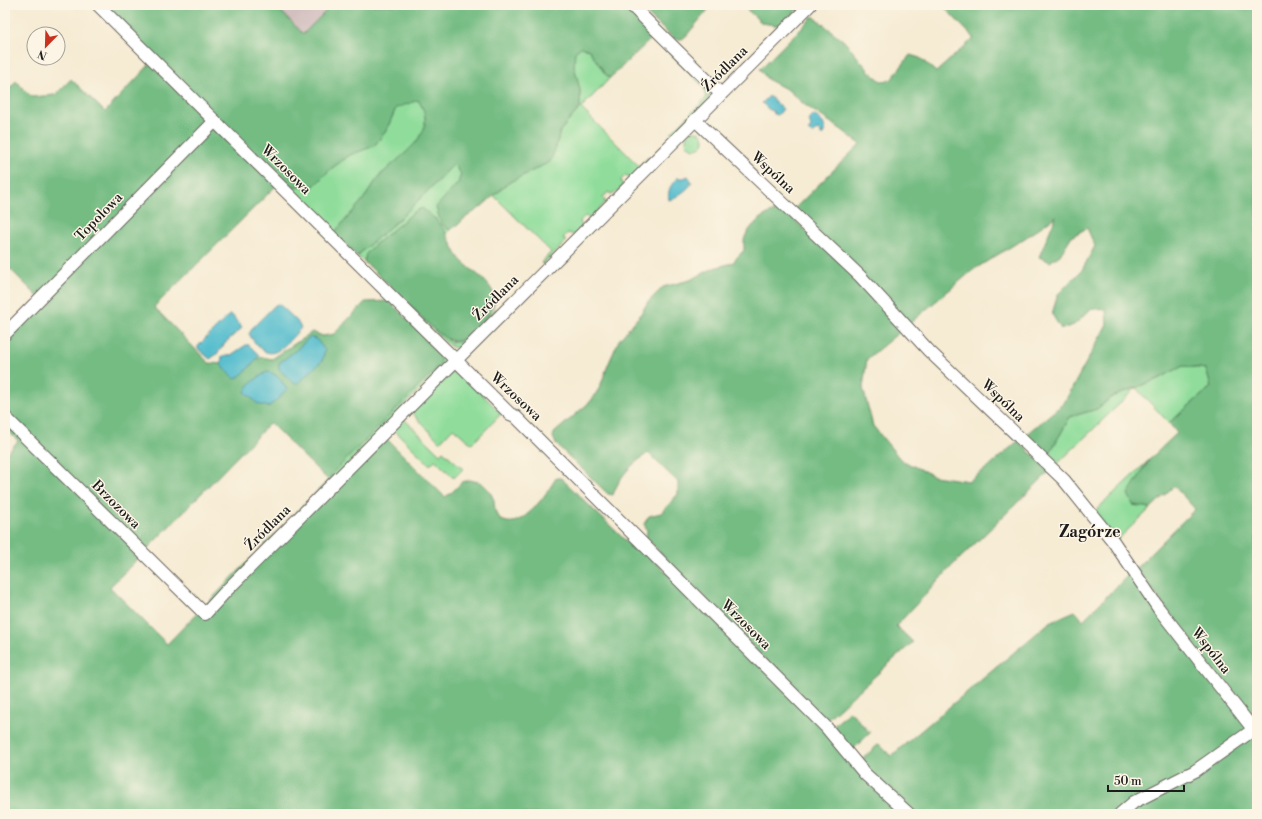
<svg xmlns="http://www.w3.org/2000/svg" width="1262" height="819" font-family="'Libre Bodoni',serif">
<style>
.industrial{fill:#d2bfbf}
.green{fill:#90dd9b;stroke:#567c5c}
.forest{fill:#74bc83;stroke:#486c50;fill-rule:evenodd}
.water{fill:#51bccd;stroke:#366c74}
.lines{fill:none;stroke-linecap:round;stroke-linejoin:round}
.minor-casing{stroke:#68645c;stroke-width:14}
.minor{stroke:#fff;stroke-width:12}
.labels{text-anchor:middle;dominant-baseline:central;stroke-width:3;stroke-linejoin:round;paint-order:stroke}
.street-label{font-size:14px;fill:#1c1c1c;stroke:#fcf5e5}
.quarter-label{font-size:16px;font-weight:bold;fill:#1c1c1c;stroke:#fcf5e5}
</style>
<rect width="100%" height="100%" fill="#fcf5e5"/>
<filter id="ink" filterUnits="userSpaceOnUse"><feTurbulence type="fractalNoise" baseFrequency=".025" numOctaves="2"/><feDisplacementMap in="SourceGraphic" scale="8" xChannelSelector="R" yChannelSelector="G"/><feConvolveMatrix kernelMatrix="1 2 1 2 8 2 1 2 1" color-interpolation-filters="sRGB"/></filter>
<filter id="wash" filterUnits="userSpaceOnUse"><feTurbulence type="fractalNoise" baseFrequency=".012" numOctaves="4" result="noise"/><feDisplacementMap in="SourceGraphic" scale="16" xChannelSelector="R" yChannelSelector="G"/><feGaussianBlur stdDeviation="0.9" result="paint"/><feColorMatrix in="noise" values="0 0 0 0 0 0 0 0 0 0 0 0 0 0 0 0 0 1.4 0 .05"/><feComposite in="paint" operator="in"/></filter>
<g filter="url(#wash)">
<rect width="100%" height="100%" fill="#f6ebd3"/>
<path class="industrial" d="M 275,5 L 332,5 L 303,34 Z"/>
<g class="green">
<path d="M 656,34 L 710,91 L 709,99 L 675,134 L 671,133 L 706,98 L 704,87 L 653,37 Z"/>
<path d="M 581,47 L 589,50 L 606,75 L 610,78 L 581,108 L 639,166 L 648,157 L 648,161 L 632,177 L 628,177 L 626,175 L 621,180 L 623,186 L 614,194 L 611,194 L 608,192 L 603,198 L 605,200 L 605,203 L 591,218 L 585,216 L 580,221 L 582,226 L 574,235 L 568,233 L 563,238 L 565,240 L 565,243 L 543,264 L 541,263 L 551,252 L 494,196 L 508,183 L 534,170 L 556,147 L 560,131 L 580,108 L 580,90 L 574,66 L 574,52 Z"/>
<path d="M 418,100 L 425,112 L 425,127 L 413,148 L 380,175 L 362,201 L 333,234 L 286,186 L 314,186 L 332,168 L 350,155 L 374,146 L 386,131 L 396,108 Z"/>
<circle cx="695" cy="140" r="9"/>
<path d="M 454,164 L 461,174 L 458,183 L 436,208 L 441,223 L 449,230 L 454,227 L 447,234 L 435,218 L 414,212 L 373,246 L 364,262 L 357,256 L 407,212 Z"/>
<path d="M 399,290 L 450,342 L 459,342 L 465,339 L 496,308 L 496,311 L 463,343 L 465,343 C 460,347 456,348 451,347 L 394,294 Z"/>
<path d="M 411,323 L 446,358 L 446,362 L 334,478 L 330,475 L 441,364 L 439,353 Z"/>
<path d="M 1183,366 L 1206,369 L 1211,387 L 1169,423 L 1136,388 L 1055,466 L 1047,458 L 1070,417 L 1097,409 L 1112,397 L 1158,379 Z"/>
<path d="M 455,368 L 500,412 L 500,415 L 472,444 L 453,428 L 440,442 L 412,413 L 412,410 Z"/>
<path d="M 403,418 L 440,454 L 443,451 L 463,469 L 454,478 L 435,460 L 430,465 L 392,428 Z"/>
<path d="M 1150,459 L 1143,468 L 1133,505 L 1151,508 L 1116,541 L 1094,512 Z"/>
</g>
<g class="forest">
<path d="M 95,5 L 275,5 L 303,34 L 332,5 L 637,5 L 632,15 L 653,37 L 610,78 L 606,75 L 589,50 L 581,47 L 575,52 L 574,66 L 580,90 L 580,108 L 560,131 L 556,147 L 550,162 L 508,183 L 480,208 L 465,218 L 458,225 L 449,230 L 441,223 L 436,207 L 458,183 L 461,174 L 454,164 L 407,212 L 357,256 L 333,234 C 342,224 352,213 361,202 C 368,194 373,183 381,175 C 400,154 442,134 418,100 L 396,108 L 386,131 L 374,146 L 350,155 L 332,168 L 314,186 L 276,186 L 154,307 L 209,363 L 240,365 L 262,357 L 272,359 L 312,332 L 323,336 L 334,334 L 365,302 L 389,301 L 436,349 L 439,353 L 441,364 L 330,476 L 339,484 L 385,437 L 445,497 L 452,492 L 462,482 L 470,480 L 482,483 L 489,490 L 494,500 L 495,511 L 501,520 C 504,521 509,523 513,522 C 529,519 548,492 556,478 L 561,478 L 629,544 L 637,545 L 824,720 L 646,538 L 647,530 L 644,524 L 649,516 L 661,513 L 678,494 L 678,482 L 648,453 C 631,465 620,475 613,495 L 608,494 L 556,444 L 553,437 L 554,433 L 591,401 L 600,387 L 608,365 L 619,340 L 640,315 L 648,302 L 663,287 L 690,280 L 714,268 L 732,263 L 744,250 C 744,246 743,239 746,235 C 753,222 770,209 784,210 L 859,280 L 903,329 L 867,359 L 863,388 L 873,426 L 901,460 L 934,476 L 969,481 L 988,467 L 1018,441 L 1050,471 L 952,566 L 896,626 L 913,642 L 825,721 L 831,728 L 850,711 L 870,733 L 851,751 L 861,760 L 879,744 L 891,756 L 1050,622 L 1075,611 L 1083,620 L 1131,572 L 1257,738 L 1257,814 L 5,814 L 5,455 L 18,441 L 5,428 L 5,337 L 41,300 L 5,264 L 5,94 L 16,81 L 32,97 L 55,95 L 71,79 L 105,112 L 152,62 ZM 270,423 L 328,480 L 167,644 L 110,587 Z"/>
<path d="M 637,5 L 712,5 L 686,36 L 681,39 L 674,39 Z"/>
<path d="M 742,5 L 799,5 L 796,11 L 781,26 L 762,23 Z"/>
<path d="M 942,5 L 1257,5 L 1256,729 L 1136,568 L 1195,509 L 1174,486 L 1151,508 L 1133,505 L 1128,494 L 1150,459 L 1177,433 L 1169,423 L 1211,387 L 1206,369 L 1183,366 L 1158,379 L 1112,397 L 1097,409 L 1070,417 L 1047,458 L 1024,436 L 1064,403 L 1107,324 L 1106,309 L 1092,308 L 1074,325 L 1061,329 L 1052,314 L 1058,294 L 1082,270 L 1095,246 L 1087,228 L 1071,237 L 1060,255 L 1050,262 L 1039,257 L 1056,216 L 1025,238 L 973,270 L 909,324 L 794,209 L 860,144 L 842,130 L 805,105 L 788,90 L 767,79 L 760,69 L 813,16 L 844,41 L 870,72 L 881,81 L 891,80 L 910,55 L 920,58 L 936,72 L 974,38 Z"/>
<path d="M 422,208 C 432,216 441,223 447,235 C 452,243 454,252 460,259 C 470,270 486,278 493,292 C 494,295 495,301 494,304 C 491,314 468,339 458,341 C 449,342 443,336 436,331 L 370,267 L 364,262 L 366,254 L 373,246 L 414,212 Z"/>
</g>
<g class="water">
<path d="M 769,96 L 783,109 L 778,115 L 774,114 L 773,111 L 768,109 L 762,103 Z"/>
<path d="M 813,115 C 817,116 826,124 825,130 C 824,132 823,134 822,136 L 819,130 L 815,131 L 812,134 L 808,131 L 811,127 L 809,120 Z"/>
<path d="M 688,176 L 692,182 C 690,189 675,198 669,200 C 667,190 671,185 677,178 L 684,178 Z"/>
<path d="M 279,304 L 297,321 L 301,328 C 282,348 270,369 249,334 L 253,327 L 275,305 Z"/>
<path d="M 229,315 L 232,315 L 242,328 L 227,341 L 217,354 L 210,359 L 198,349 L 198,346 Z"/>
<path d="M 310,337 L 316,339 L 325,350 L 322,361 L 298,383 L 293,383 L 279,369 L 279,363 L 295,351 Z"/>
<path d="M 246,345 L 249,345 L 259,355 C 257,360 240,378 235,379 L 224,369 L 221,363 L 222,357 L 231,355 Z"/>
<path d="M 267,372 C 276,372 282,382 287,389 L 277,400 L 268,407 L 258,404 L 245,392 C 248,383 259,377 267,372 Z"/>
</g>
</g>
<g filter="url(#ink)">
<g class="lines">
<defs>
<g id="minor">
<path d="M 98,5 L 510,414 L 515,416 L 826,727 L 865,774 L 909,814"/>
<path d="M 631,5 L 721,94"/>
<path d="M 695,120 L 860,276 L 929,351 L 1064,480 L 1113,541 L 1159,609 L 1257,734"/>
<path d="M 5,334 L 215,121"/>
<path d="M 5,417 L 205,614 L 227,590 L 810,5"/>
<path d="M 1120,814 L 1134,802 L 1195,771 L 1253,730"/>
</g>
</defs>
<use href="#minor" class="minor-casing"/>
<use href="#minor" class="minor"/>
</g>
</g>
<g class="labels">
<g class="street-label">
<text transform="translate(725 69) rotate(-45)">Źródlana</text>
<text transform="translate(286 170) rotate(45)">Wrzosowa</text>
<text transform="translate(773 173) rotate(43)">Wspólna</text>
<text transform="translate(99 217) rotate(-46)">Topolowa</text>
<text transform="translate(496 298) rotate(-45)">Źródlana</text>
<text transform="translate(516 397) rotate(43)">Wrzosowa</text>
<text transform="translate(1003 401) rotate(44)">Wspólna</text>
<text transform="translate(116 505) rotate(45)">Brzozowa</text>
<text transform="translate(268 528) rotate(-45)">Źródlana</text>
<text transform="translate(746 625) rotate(45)">Wrzosowa</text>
<text transform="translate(1211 651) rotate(52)">Wspólna</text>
</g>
<g class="quarter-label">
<text x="1090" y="532">Zagórze</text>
</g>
</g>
<rect width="1262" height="819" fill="none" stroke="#fcf5e5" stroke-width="20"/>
<g transform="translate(46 46) rotate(203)"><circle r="19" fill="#fcf5e5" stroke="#a29e95"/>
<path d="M0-3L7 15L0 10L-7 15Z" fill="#c8321e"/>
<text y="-6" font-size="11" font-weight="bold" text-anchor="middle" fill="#1c1c1c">N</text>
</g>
<path d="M1108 785v6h76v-6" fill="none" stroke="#1c1c1c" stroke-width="2"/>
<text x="1114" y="785" font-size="12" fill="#1c1c1c" stroke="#fcf5e5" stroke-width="3" paint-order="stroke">50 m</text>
</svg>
